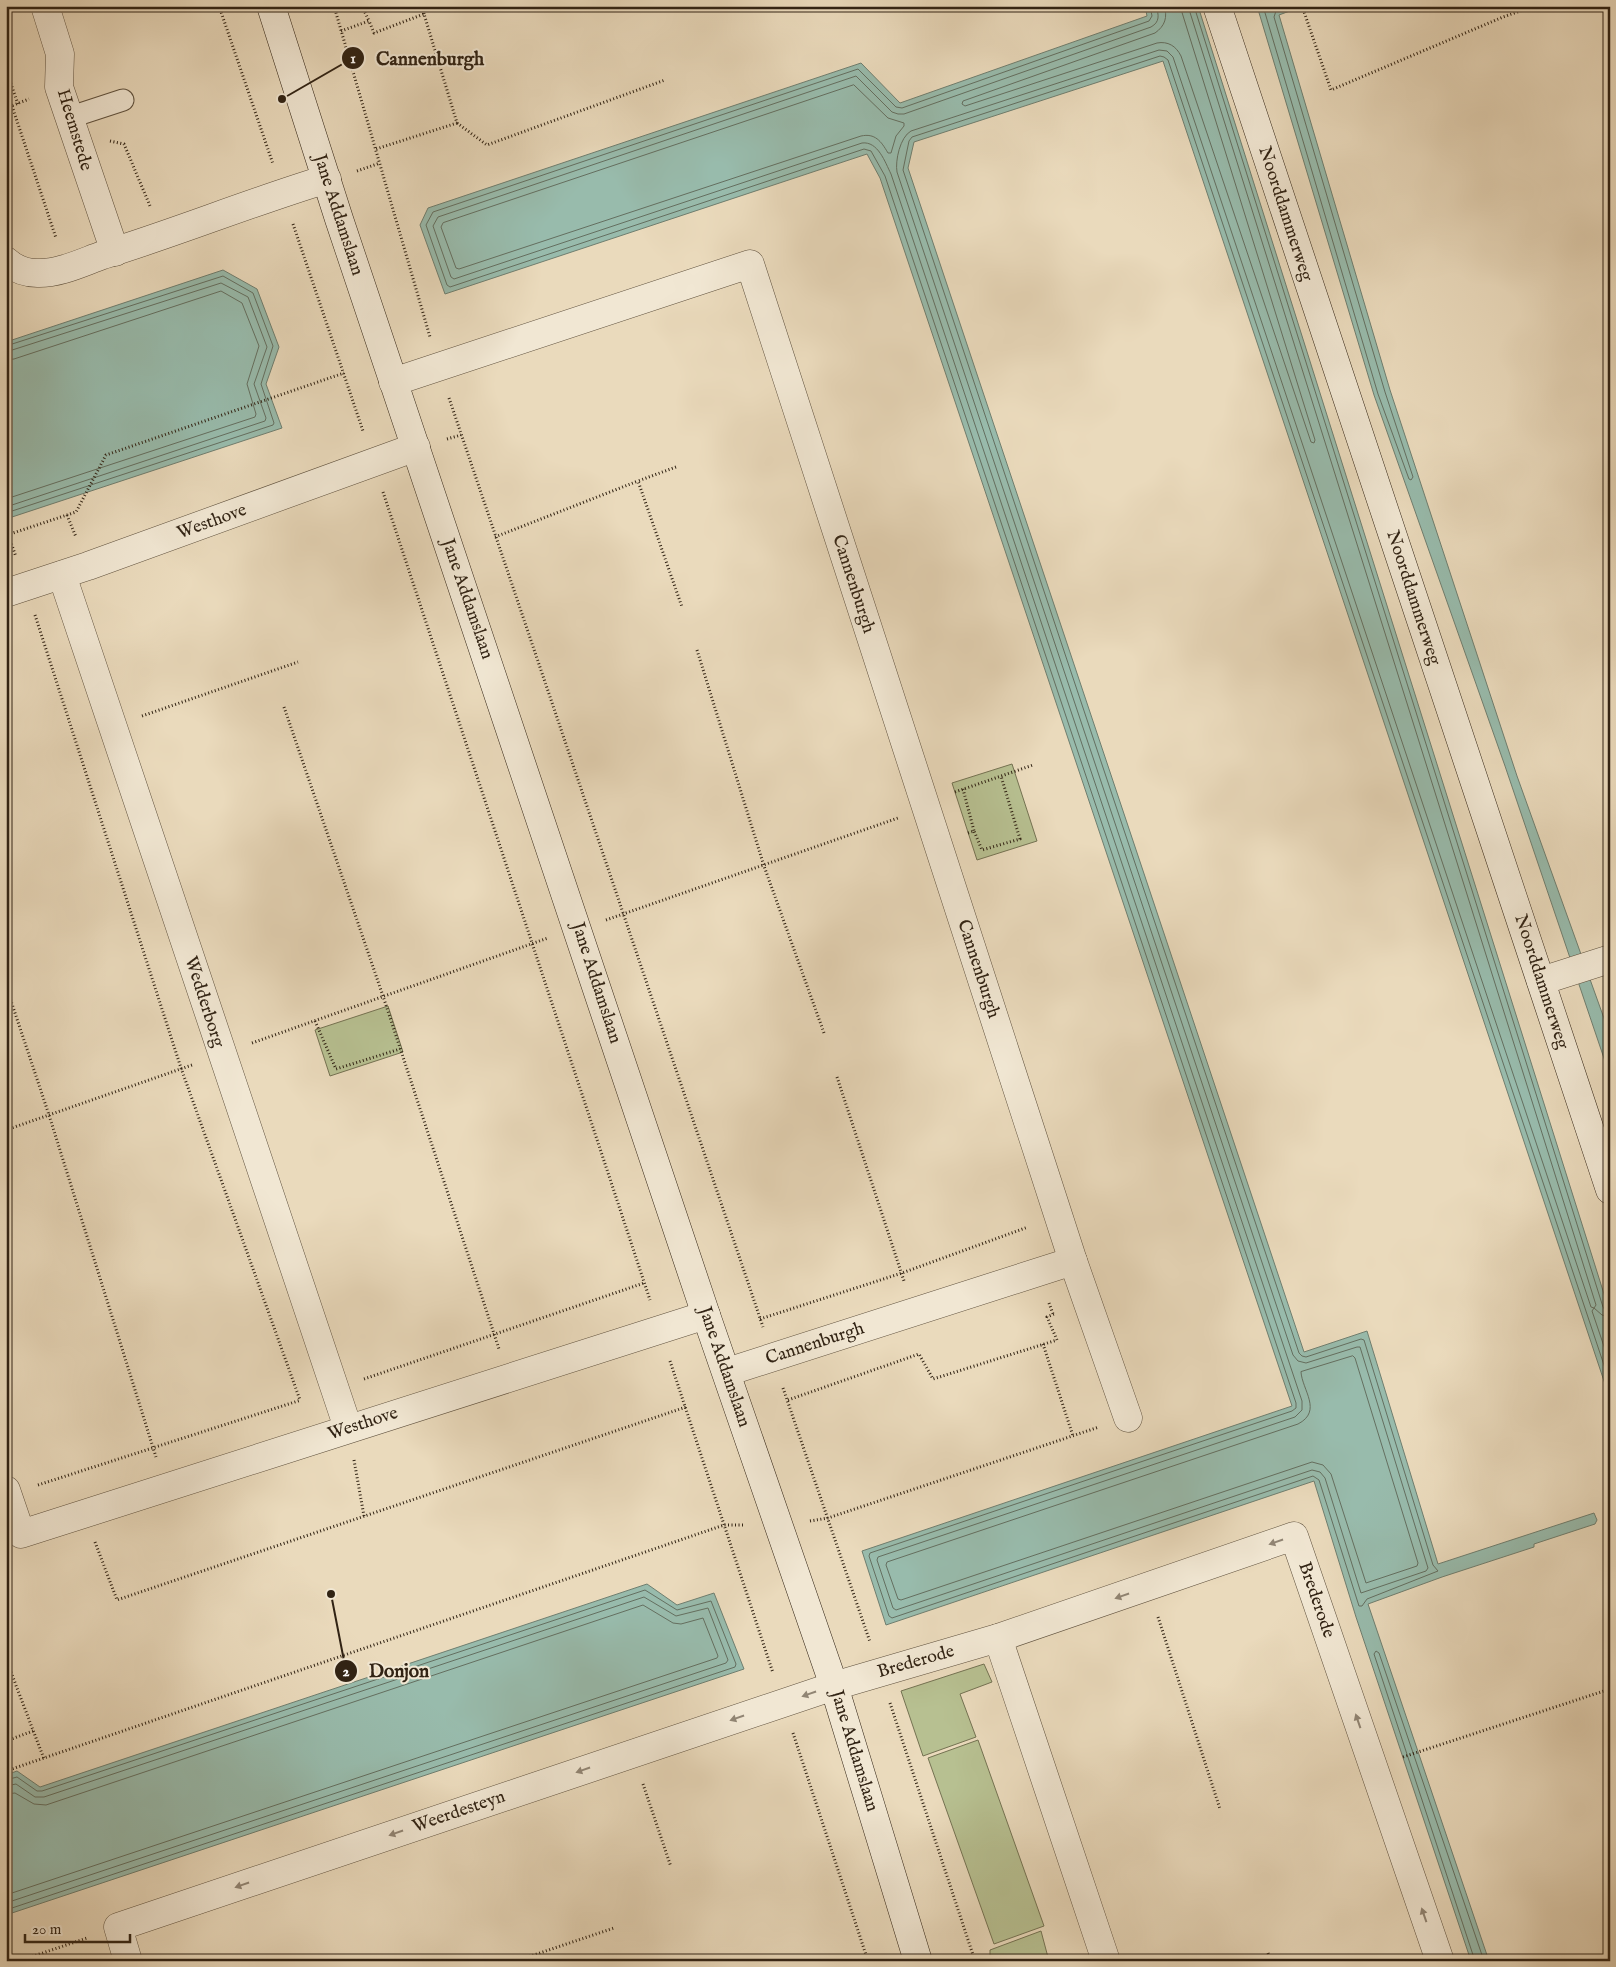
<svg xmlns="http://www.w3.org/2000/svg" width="1616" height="1967" font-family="'IM FELL English',serif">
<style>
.green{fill:#b7c091;stroke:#747252}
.water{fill:#98bbac;stroke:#6f7e6f}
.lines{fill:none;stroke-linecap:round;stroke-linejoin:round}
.shore{stroke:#646f60;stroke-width:1}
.lane-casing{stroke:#5f513e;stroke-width:23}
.street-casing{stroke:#5f513e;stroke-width:29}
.secondary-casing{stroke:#312314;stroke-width:29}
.path{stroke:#312314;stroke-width:3;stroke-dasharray:1 2.5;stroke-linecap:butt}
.lane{stroke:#f1e7d3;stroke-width:21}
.street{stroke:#f1e7d3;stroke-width:28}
.secondary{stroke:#f1e7d3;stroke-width:28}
.oneway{fill:#918574}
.labels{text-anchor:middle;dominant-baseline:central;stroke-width:4;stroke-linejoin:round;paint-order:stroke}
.street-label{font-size:18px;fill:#312314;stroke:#f1e7d3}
.leader{fill:none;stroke:#312314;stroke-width:2}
.callout-dot{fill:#312314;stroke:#f1e7d3;stroke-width:2}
.mark-label{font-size:15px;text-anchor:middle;font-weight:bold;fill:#fff}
.callout-label{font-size:19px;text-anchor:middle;font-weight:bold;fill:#312314;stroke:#f1e7d3;stroke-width:4;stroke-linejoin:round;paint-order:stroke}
</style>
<rect width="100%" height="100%" fill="#eadabc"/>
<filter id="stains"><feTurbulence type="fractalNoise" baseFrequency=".004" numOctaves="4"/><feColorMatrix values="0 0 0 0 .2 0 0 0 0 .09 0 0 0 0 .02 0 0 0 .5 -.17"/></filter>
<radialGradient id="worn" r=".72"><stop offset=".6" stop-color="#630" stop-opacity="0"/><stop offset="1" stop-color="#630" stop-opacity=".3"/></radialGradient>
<g class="green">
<path d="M 1012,764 L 1037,841 L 977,860 L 952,783 Z"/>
<path d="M 388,1006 L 403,1052 L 330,1076 L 315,1030 Z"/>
<path d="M 984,1664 L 992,1682 L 960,1694 L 976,1737 L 923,1756 L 901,1691 Z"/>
<path d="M 978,1740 L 1044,1926 L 994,1944 L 928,1758 Z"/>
<path d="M 1041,1931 L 1049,1961 L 990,1961 L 990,1950 Z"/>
</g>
<g class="water">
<path d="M 1145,6 L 1198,6 L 1610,1313 L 1610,1399 L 1163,61 L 914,142 L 908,168 L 1304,1352 L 1367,1331 L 1438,1564 L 1594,1513 L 1597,1520 L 1595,1524 L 1534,1544 L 1534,1547 L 1442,1577 L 1368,1604 L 1489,1961 L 1471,1961 L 1356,1617 L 1314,1481 L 886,1625 L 862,1551 L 1292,1406 L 880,178 L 867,154 L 445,294 L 420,225 L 428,208 L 861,63 L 900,103 L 1147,16 Z"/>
<path d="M 1257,6 L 1303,6 L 1279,15 L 1390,390 L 1517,776 L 1610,1035 L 1610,1076 L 1505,766 L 1374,395 Z"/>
<path d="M 223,270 L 257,289 L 279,347 L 266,384 L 282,428 L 6,519 L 6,342 Z"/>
<path d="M 647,1584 L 677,1605 L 714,1593 L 744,1669 L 6,1915 L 6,1775 L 17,1771 L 40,1787 Z"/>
</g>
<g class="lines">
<g class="shore">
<path d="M 1150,6 L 1152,16 L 1149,21 L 902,108 L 896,107 L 858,69 L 433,212 L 426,225 L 447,285 L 450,287 L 864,149 L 871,151 L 885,176 L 1296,1403 L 1296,1408 L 1292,1411 L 870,1553 L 869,1556 L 889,1616 L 892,1618 L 1313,1476 L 1319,1480 L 1359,1606 L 1362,1606 L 1367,1599 L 1438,1571 L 1433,1565 L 1364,1340 L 1361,1339 L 1306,1357 L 1302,1356 L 1299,1353 L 903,170 L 909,141 L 912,137 L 1160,56 L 1164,57 L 1168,60 L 1610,1383"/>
<path d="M 1156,6 C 1159,15 1160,22 1151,27 L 904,114 L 898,114 L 892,112 L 856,76 L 438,217 L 433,226 L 451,277 L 454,279 L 862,143 C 878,141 885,162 891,174 L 1302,1401 L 1302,1410 L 1295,1417 L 878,1557 L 877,1560 L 893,1608 L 896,1610 L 1312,1470 L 1320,1472 L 1325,1478 L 1361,1593 L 1426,1571 L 1428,1568 L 1360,1347 L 1357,1347 L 1306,1363 L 1298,1361 L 1293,1355 L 897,172 C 895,161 900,137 911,131 L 1159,50 L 1167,51 L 1173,57 L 1591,1307 L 1594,1308 L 1592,1311 L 1610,1364"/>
<path d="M 1164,6 C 1168,17 1165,26 1155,33 L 963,101 L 962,104 L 965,106 L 1157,43 C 1168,41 1176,46 1181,56 L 1311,442 L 1314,443 L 1315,440 L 1180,6"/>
<path d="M 1188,6 L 1596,1305 L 1594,1308 L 1602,1315 L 1610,1317"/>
<path d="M 1194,6 L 1603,1307 L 1605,1310 L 1610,1311"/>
<path d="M 1263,6 L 1378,394 L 1409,479 L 1411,480 L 1413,477 L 1385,392 L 1274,17 L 1276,11 L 1288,6"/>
<path d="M 854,85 L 888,118 L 904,123 L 904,126 L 896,136 L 891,153 L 888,153 C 881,141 875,133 861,136 L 459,269 L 456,268 L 441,227 L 443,223 Z"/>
<path d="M 6,346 L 223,276 L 253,293 L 273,346 L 261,384 L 274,423 L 273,425 L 6,513"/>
<path d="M 6,352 L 221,283 L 248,297 L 267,347 L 254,384 L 266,418 L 265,421 L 6,507"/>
<path d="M 6,360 L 14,359 L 221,291 L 242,303 L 259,346 L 247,384 L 256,414 L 255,417 L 6,499"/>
<path d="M 1353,1356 L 1355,1358 L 1418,1563 L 1417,1566 L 1366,1583 L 1331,1474 L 1323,1465 L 1312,1462 L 901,1600 L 898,1599 L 886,1565 L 887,1562 L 1298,1424 C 1323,1411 1302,1390 1301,1372 Z"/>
<path d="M 6,1780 L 17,1777 L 37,1791 L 42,1791 L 645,1590 L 677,1610 L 711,1601 L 736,1664 L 735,1667 L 6,1910"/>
<path d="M 6,1786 L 16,1784 L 35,1797 L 44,1797 L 644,1597 L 676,1616 L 708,1608 L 728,1660 L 726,1663 L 6,1903"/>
<path d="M 6,1794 L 15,1793 L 34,1804 L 46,1805 L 643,1605 L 673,1623 L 681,1624 L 703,1618 L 718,1656 L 717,1658 L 6,1895"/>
<path d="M 1475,1961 L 1374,1654 L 1376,1651 L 1379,1653 L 1484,1961"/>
</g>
<defs>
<path id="lane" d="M 68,118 L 123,100"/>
<g id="street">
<path d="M 45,6 L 60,54 L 59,87 L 115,252"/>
<path d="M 6,261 C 15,269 26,273 37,273 C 59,274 83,262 103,255 C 178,232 251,202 327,179"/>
<path d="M 393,382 L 750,264 L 1073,1261 L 727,1372"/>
<path d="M 62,575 L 348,1428"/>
<path d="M 6,593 L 88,566 L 416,447"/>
<path d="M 1541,981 L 1610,959"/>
<path d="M 1073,1261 L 1128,1418"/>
<path d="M 6,1490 L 21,1534 L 706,1315"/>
<path d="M 998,1638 L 1106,1961"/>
<path d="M 128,1961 L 118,1927 L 834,1686 L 998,1638 L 1294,1536 L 1440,1961"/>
</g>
<g id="secondary">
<path d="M 271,6 L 339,219 L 706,1315 L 834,1686 L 918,1961"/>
<path d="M 1217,6 L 1610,1190"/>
</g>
</defs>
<use href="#lane" class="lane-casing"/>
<use href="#street" class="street-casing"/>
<use href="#secondary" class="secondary-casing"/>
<g class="path">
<path d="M 219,6 L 273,164"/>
<path d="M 334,6 L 430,337"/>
<path d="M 362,6 L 369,21"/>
<path d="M 423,6 L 424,14"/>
<path d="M 1302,6 L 1331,90 L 1503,17 L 1534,6"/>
<path d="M 341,31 L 369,21 L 374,33 L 424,14 L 457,123 L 376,149"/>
<path d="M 6,70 L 18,104"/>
<path d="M 12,106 L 56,238"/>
<path d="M 6,108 L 29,99"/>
<path d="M 457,123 L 487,145 L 665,80"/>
<path d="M 110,141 L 124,144 L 150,206"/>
<path d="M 357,171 L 380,163"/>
<path d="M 293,224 L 363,431"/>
<path d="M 449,398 L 763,1327"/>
<path d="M 447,439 L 461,435"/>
<path d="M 676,467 L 638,481 L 682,607"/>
<path d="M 383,492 L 650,1300"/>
<path d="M 67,515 L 76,537"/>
<path d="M 8,534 L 16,557"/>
<path d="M 7,535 L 76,512 L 106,455 L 344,373"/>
<path d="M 495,537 L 638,481"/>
<path d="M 35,615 L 181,1068 L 300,1400"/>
<path d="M 697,650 L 764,866 L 824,1033"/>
<path d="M 284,707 L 383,996 L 499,1349"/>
<path d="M 142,716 L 298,662"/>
<path d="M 963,789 L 974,831"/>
<path d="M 955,792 L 1033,765"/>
<path d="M 968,833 L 974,831 L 982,850 L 1020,839 L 1001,776"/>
<path d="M 606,920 L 898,818"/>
<path d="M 6,986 L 49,1115 L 156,1457"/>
<path d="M 315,1021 L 336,1069 L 400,1049"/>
<path d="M 252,1043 L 548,938"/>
<path d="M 837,1077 L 904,1281"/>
<path d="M 6,1130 L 192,1065"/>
<path d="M 1049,1303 L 1053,1314"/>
<path d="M 760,1319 L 902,1273 L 1028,1227"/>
<path d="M 1043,1344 L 1073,1436"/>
<path d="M 670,1361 L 773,1673"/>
<path d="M 364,1379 L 644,1283"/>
<path d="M 783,1388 L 870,1642"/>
<path d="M 788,1400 L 919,1354 L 933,1379 L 1057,1340 L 1047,1317 L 1054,1314"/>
<path d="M 354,1460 L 364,1516"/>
<path d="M 38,1485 L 301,1400"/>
<path d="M 810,1521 L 828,1518 L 1099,1427"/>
<path d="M 95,1542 L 117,1600 L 686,1407"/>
<path d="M 1158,1617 L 1220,1809"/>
<path d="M 6,1659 L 44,1759"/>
<path d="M 890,1703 L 975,1961"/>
<path d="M 793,1733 L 868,1961"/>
<path d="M 6,1741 L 33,1731"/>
<path d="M 1403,1757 L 1610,1689"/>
<path d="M 6,1771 L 724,1525 L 744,1525"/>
<path d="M 643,1784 L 671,1867"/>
<path d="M 1268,1953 L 1271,1961"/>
<path d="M 19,1961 L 87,1938"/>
<path d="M 516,1961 L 614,1928"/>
</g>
<use href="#lane" class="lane"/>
<use href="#street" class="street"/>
<use href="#secondary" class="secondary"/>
</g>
<defs><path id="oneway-solid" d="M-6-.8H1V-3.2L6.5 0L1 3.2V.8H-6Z" transform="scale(1.25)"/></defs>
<g class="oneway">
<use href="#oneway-solid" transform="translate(1276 1542) rotate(161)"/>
<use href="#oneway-solid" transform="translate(1122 1596) rotate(161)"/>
<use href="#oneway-solid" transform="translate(809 1694) rotate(161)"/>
<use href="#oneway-solid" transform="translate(737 1718) rotate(161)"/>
<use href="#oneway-solid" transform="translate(1358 1721) rotate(-109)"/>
<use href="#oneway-solid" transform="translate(583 1770) rotate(161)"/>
<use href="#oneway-solid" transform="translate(396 1833) rotate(161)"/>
<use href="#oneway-solid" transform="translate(242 1885) rotate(161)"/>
<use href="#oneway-solid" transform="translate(1424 1915) rotate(-109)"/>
</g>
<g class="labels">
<g class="street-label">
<text transform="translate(74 130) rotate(73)">Heemstede</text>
<text transform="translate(1285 214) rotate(72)">Noorddammerweg</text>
<text transform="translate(338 215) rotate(72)">Jane Addamslaan</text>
<text transform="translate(212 522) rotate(-20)">Westhove</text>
<text transform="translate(853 584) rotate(72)">Cannenburgh</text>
<text transform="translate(1413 598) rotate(72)">Noorddammerweg</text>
<text transform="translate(467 599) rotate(71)">Jane Addamslaan</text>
<text transform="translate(978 969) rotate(72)">Cannenburgh</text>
<text transform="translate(1541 982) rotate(72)">Noorddammerweg</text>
<text transform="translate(596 983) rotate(72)">Jane Addamslaan</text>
<text transform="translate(204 1002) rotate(72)">Wedderborg</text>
<text transform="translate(815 1344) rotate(-18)">Cannenburgh</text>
<text transform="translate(724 1367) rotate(71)">Jane Addamslaan</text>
<text transform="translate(363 1424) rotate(-18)">Westhove</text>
<text transform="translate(1316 1600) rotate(71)">Brederode</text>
<text transform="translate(916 1662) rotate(-16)">Brederode</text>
<text transform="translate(854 1751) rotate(73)">Jane Addamslaan</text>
<text transform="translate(459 1812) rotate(-19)">Weerdesteyn</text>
</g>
</g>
<path class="leader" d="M282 99L353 58M331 1594L346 1671"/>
<g class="callout-dot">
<circle cx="282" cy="99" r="5"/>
<circle cx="331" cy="1594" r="5"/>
<circle cx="353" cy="58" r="12"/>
<circle cx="346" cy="1671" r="12"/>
</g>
<g class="mark-label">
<text x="353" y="63">1</text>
<text x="346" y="1676">2</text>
</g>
<g class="callout-label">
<text x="430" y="65">Cannenburgh</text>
<text x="399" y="1677">Donjon</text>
</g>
<rect width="1616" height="1967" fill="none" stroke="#eadabc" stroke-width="25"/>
<rect x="8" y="8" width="1601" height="1952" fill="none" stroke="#312314" stroke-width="2.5"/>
<rect x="12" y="12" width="1591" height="1942" fill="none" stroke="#312314"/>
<path d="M25 1934v8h105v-8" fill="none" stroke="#312314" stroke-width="2.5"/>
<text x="32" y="1934" font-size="15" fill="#312314" stroke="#f1e7d3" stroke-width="4" paint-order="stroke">20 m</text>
<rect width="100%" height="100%" filter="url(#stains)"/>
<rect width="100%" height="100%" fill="url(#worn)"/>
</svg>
